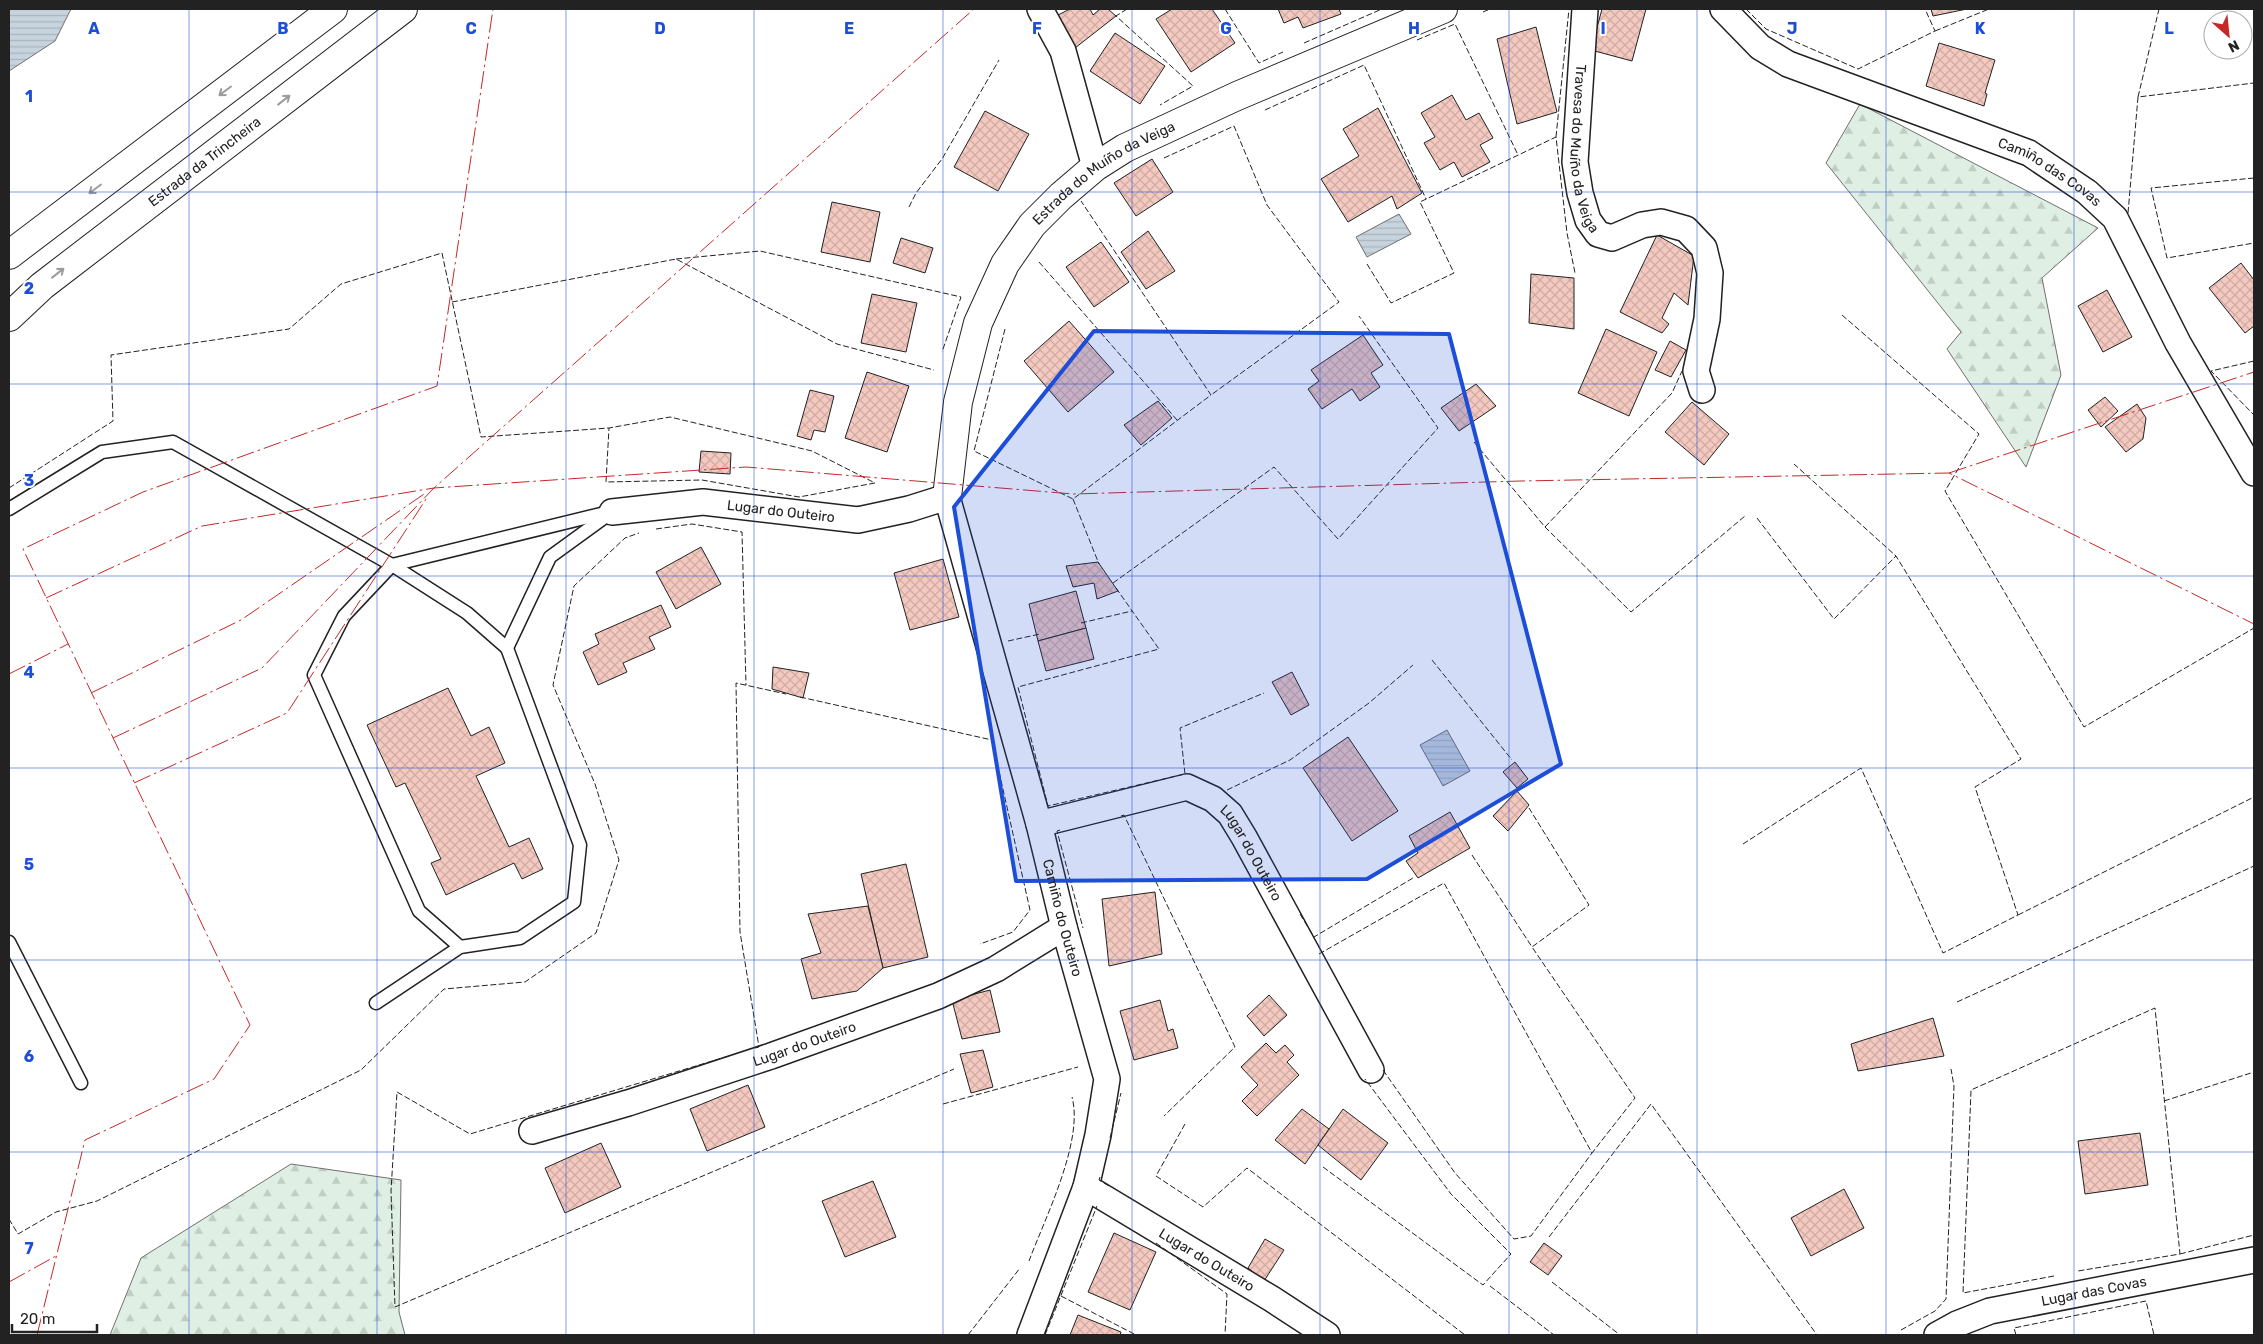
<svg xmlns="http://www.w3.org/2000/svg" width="2263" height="1344" font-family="Rubik,sans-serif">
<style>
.forest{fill:url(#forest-firs);stroke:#6f6f6f}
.water{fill:url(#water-rules);stroke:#6f6f6f}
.building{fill:url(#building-cross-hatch);stroke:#222}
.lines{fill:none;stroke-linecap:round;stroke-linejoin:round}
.lane-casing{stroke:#222;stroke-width:15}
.street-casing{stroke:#222;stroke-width:28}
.secondary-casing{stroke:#222;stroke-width:30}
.highway-casing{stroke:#222;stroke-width:30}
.lane{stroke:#fff;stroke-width:12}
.street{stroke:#fff;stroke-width:25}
.secondary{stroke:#fff;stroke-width:28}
.highway{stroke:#fff;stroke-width:28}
.fence{stroke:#222;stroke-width:1;stroke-dasharray:6 2.5;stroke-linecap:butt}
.power{stroke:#c62828;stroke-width:1;stroke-dasharray:18 4 2.5 4;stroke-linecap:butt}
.oneway{stroke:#9c9c9c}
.marked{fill:#1d4ed8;fill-opacity:0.2;stroke:#1d4ed8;stroke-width:4;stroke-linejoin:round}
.grid{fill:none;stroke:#1d4ed8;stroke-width:1;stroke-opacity:0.55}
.labels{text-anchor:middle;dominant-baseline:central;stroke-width:4;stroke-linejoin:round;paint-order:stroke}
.street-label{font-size:14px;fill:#222;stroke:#fff}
.grid-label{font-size:16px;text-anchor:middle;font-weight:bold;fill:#1d4ed8;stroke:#fff;stroke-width:4;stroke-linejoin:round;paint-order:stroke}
</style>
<defs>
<pattern id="forest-firs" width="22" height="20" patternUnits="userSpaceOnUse" patternTransform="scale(1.25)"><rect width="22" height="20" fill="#e0efe3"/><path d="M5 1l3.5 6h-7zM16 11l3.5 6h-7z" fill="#c0cdc2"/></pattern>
<pattern id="water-rules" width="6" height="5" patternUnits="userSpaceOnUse" patternTransform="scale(1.25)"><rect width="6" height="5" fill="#c7d3dd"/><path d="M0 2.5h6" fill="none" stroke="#abb5bd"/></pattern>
<pattern id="building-cross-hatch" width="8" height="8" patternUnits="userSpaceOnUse" patternTransform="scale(1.25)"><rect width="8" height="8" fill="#f3c9c0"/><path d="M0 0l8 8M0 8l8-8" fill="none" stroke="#d0aca5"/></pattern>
</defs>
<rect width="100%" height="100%" fill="#fff"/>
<g class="forest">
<path d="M 1860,104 L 2098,228 L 2042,278 L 2061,375 L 2026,467 L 1947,349 L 1961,332 L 1826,163 Z"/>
<path d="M 291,1164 L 401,1180 L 399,1312 L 405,1335 L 110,1335 L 141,1258 Z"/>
</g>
<g class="water">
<path d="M 9,9 L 71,9 L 55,41 L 9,71 Z"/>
<path d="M 1399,214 L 1411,234 L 1367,257 L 1356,237 Z"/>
<path d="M 1447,730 L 1470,771 L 1443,786 L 1420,745 Z"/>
</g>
<g class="building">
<path d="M 1070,9 L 1090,9 L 1093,15 L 1100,9 L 1108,9 L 1116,16 L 1075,48 L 1058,15 Z"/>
<path d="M 1172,9 L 1212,9 L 1235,43 L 1191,72 L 1156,19 Z"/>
<path d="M 1278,9 L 1339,9 L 1341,14 L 1303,28 L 1298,17 L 1284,23 Z"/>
<path d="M 1602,9 L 1646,9 L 1632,61 L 1591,50 Z"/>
<path d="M 1931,9 L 1967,9 L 1933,16 Z"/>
<path d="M 1536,27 L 1557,112 L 1517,124 L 1497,39 Z"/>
<path d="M 1115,33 L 1165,66 L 1140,104 L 1090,71 Z"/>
<path d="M 1939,43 L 1995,60 L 1985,93 L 1987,94 L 1984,106 L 1926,86 Z"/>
<path d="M 1452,95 L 1466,120 L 1479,113 L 1493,138 L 1480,145 L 1490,162 L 1462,177 L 1454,162 L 1440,170 L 1424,143 L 1435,137 L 1421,113 Z"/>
<path d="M 1378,108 L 1422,193 L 1397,209 L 1392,196 L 1348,222 L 1321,179 L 1359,156 L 1343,129 Z"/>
<path d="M 985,111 L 1029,134 L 998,191 L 954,167 Z"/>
<path d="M 1152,159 L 1173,192 L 1136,216 L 1114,183 Z"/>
<path d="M 832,202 L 880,212 L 870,262 L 821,252 Z"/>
<path d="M 1148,231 L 1175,271 L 1146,289 L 1121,252 Z"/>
<path d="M 1657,235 L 1694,256 L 1688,305 L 1674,293 L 1662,318 L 1669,324 L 1662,333 L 1620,312 Z"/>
<path d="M 901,238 L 933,248 L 925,273 L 893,263 Z"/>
<path d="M 1101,242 L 1129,282 L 1094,307 L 1066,267 Z"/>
<path d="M 2241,263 L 2254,280 L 2254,326 L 2245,333 L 2209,288 Z"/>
<path d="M 1531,274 L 1574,278 L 1574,329 L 1529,323 Z"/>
<path d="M 2107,290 L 2132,337 L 2103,352 L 2078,306 Z"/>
<path d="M 872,294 L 917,303 L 906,352 L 861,343 Z"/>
<path d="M 1069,321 L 1114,372 L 1068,412 L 1024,361 Z"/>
<path d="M 1606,329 L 1657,352 L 1629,416 L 1578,393 Z"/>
<path d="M 1363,335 L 1383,365 L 1371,373 L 1380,387 L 1360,401 L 1352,389 L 1322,409 L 1308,389 L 1319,381 L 1311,370 Z"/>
<path d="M 1670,341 L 1686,350 L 1671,377 L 1655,370 Z"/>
<path d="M 867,372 L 909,386 L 887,452 L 845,438 Z"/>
<path d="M 1476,384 L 1496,406 L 1459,431 L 1441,408 Z"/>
<path d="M 810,390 L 834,396 L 825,432 L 814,430 L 811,440 L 797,436 Z"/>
<path d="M 2105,397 L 2118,411 L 2101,427 L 2088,410 Z"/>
<path d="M 1158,401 L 1172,418 L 1141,445 L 1124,425 Z"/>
<path d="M 1692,402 L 1729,434 L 1704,465 L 1665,432 Z"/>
<path d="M 2137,404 L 2146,418 L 2143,439 L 2126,452 L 2105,427 Z"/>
<path d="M 701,451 L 731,453 L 730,474 L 699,472 Z"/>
<path d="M 701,547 L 721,584 L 676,609 L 656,572 Z"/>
<path d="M 943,559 L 959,617 L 910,630 L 894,573 Z"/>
<path d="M 1098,562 L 1118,591 L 1097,599 L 1094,583 L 1073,587 L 1066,566 Z"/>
<path d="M 1076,591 L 1086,628 L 1038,641 L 1029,604 Z"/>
<path d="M 661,605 L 671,627 L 649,637 L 655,649 L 623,663 L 627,672 L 598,685 L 583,652 L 599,644 L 595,634 Z"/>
<path d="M 1086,628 L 1094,659 L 1046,671 L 1038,641 Z"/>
<path d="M 773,667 L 809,673 L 803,698 L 772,689 Z"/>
<path d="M 1292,672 L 1309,705 L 1291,715 L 1272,682 Z"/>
<path d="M 448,688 L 471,736 L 489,727 L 505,763 L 476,776 L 509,847 L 529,838 L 543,869 L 522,879 L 514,863 L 446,895 L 431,863 L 441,859 L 405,783 L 396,787 L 367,725 Z"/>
<path d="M 1348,737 L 1398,811 L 1352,841 L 1303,768 Z"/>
<path d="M 1515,762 L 1528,779 L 1517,788 L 1503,772 Z"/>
<path d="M 1517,791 L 1529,805 L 1508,831 L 1493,816 Z"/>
<path d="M 1450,812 L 1470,848 L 1418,878 L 1406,861 L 1418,853 L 1409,836 Z"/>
<path d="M 906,864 L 928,957 L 883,968 L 861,874 Z"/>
<path d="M 1155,892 L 1162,954 L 1109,966 L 1102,899 Z"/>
<path d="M 868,906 L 883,968 L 857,991 L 812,999 L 801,959 L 821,953 L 808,914 Z"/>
<path d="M 990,990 L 1000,1032 L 962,1039 L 952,1000 Z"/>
<path d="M 1269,995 L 1287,1015 L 1264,1036 L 1247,1016 Z"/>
<path d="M 1160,1000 L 1168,1031 L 1173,1029 L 1178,1048 L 1134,1060 L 1120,1011 Z"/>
<path d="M 1933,1018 L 1944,1056 L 1858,1071 L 1851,1044 Z"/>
<path d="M 1266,1043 L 1276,1053 L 1285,1045 L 1294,1055 L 1287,1062 L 1299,1075 L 1257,1116 L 1242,1101 L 1258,1085 L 1241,1067 Z"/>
<path d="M 983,1050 L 993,1087 L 971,1093 L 960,1054 Z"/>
<path d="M 748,1085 L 765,1127 L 707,1151 L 690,1109 Z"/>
<path d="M 1302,1109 L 1329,1129 L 1305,1164 L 1275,1140 Z"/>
<path d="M 1343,1109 L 1388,1143 L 1361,1180 L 1318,1145 Z"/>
<path d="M 2140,1133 L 2148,1185 L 2085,1194 L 2078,1141 Z"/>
<path d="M 601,1143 L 621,1187 L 565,1213 L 545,1168 Z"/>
<path d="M 873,1181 L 896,1237 L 845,1257 L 822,1201 Z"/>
<path d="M 1844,1189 L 1864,1228 L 1811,1256 L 1791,1218 Z"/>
<path d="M 1114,1233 L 1156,1252 L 1130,1310 L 1088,1292 Z"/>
<path d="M 1265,1239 L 1284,1250 L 1264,1281 L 1248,1268 Z"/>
<path d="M 1544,1243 L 1562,1256 L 1548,1275 L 1530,1262 Z"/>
<path d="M 1078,1315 L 1121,1332 L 1120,1335 L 1070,1335 Z"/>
</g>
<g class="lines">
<defs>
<g id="lane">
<path d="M 9,509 L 102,452 L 173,442 L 392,565 L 605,513"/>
<path d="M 9,942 L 81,1083"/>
<path d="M 460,947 L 419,911 L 314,675 L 344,616 L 392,565 L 467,613 L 507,648"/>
<path d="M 376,1003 L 460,947 L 520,938 L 574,902 L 580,845 L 507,648 L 550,557 L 612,512"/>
</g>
<g id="street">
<path d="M 1040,9 L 1063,51 L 1095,167"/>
<path id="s1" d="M 1585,9 L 1575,162 L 1580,193 L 1588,220 L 1598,234 L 1612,238 L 1642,225 L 1661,222 L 1686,229 L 1704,248 L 1710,273 L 1707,319 L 1696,371 L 1702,390"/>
<path id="s2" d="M 1723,9 L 1760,47 L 1788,64 L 2029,153 L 2087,192 L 2115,218 L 2178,343 L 2254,473"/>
<path id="s3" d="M 612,512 L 703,502 L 858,520 L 909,509 L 947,497 L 1039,824 L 1064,927 L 1107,1079 L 1098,1135 L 1086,1187 L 1030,1335"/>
<path id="s4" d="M 1039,824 L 1187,787 L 1213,799 L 1230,814 L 1244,837 L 1371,1070"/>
<path id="s5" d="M 532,1131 L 628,1103 L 771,1056 L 938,996 L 996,969 L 1064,927"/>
<path id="s6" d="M 1086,1187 L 1272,1299 L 1327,1335"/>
<path id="s7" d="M 1937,1335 L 1957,1324 L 1990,1311 L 2254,1260"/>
</g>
<g id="secondary">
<path id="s8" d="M 947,497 L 958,402 L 978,323 L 1005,264 L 1032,225 L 1061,196 L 1095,167 L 1125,148 L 1237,96 L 1443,9"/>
</g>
<g id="highway">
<path d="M 9,255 L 333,9"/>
<path id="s9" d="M 9,317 L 42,286 L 403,9"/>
</g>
</defs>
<use href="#lane" class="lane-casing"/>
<use href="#street" class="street-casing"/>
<use href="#secondary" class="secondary-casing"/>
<use href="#highway" class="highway-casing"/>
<use href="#lane" class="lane"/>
<use href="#street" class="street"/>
<use href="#secondary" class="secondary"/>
<use href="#highway" class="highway"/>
<g class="fence">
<path d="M 1127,9 L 1116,16 L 1193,86 L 1160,105"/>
<path d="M 1225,9 L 1259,63 L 1283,52"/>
<path d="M 1746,9 L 1766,29 L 1858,69 L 1935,31 L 1925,9"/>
<path d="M 1483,12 L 1490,9"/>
<path d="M 1935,31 L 1989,9"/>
<path d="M 1417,40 L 1455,24 L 1518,155"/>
<path d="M 1304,43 L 1382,9"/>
<path d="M 2138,97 L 2159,9"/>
<path d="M 1265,110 L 1364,65 L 1426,199"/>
<path d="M 1556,137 L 1569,9"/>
<path d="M 1164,158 L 1234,126 L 1267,205 L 1339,302 L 1211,395"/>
<path d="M 2254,178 L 2151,188 L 2167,258 L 2254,243"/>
<path d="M 909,207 L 916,193 L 942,159 L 999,60"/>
<path d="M 2128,213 L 2138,97 L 2254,83"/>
<path d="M 676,259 L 760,251 L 961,297 L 942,352"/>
<path d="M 1039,262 L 1177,420"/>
<path d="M 1367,264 L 1391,303 L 1454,273 L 1420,202 L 1556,137 L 1567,233 L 1575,273"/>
<path d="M 452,302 L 676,259 L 837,344 L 934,370"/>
<path d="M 1842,315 L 1979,434 L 1945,491 L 2084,727 L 2254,628"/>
<path d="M 1005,329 L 974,451 L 1073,499 L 1211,395 L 1081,201"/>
<path d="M 2254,361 L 2211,371 L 2254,415"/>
<path d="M 1474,442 L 1545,527 L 1631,612 L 1745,516"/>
<path d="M 9,488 L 113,421 L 111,355 L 289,329 L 341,284 L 442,253 L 481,437 L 609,428 L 670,417 L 812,451 L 875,483 L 799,497 L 702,480 L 606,482 L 609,428"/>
<path d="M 1073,499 L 1099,564"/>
<path d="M 1757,518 L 1834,619 L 1896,556"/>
<path d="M 1545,527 L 1672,393 L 1682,371"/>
<path d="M 656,529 L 692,524 L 742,532 L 746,685"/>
<path d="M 1113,583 L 1274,467 L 1338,539 L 1438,428 L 1359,316"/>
<path d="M 1116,588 L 1159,649 L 1018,687 L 1048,806 L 1185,774 L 1180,728 L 1264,693"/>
<path d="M 1081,623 L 1132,611"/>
<path d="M 1008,641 L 1040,634"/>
<path d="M 1432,660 L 1512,760"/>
<path d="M 800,697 L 992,740 L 1030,910 L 1013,932 L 980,944"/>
<path d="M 1227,790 L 1290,760 L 1369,703 L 1413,665"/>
<path d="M 1121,816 L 1124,815 L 1235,1047 L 1164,1116"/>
<path d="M 1060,830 L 1057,831 L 1083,928"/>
<path d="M 1743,844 L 1861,768 L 1943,953 L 2018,915 L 1975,787 L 2021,759 L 1896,556 L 1794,464"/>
<path d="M 1472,855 L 1532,947 L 1589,905 L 1529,808"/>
<path d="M 1300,914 L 1314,937 L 1413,878"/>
<path d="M 2018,915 L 2254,797"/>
<path d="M 1319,954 L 1444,883 L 1592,1153 L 1635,1098 L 1532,947"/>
<path d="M 1957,1002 L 2254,866"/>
<path d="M 755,1048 L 759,1047 L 740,932 L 736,683 L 786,694"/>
<path d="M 729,1056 L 470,1134 L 397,1092 L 391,1191 L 395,1307 L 954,1069"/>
<path d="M 1383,1070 L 1455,1173 L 1514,1239 L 1531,1236 L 1592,1153"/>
<path d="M 2164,1101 L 2254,1072"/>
<path d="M 943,1104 L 1078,1067"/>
<path d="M 1185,1124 L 1156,1176 L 1203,1207 L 1247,1168 L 1465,1335"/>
<path d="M 1110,1138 L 1121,1093"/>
<path d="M 1323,1167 L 1483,1285 L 1511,1254 L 1451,1194 L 1365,1079"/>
<path d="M 1100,1177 L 1099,1180 L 1109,1186"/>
<path d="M 9,1219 L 18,1234 L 56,1212 L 97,1201 L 361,1070 L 444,989 L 525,982 L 596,933 L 619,860 L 595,784 L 553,685 L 574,586 L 625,538 L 639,533"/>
<path d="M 1549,1237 L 1651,1104 L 1817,1335"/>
<path d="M 1156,1243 L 1227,1294 L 1225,1335"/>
<path d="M 2180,1254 L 2254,1235"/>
<path d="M 1029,1261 C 1045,1218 1084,1141 1072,1097"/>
<path d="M 2054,1276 L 1963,1293 L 1971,1090 L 2155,1008 L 2180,1254 L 2078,1271"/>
<path d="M 1552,1282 L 1620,1335"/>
<path d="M 1490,1286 L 1554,1335"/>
<path d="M 1061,1296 L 1136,1335"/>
<path d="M 1901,1330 L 1935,1311 L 1946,1299 L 1954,1086 L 1951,1069"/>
<path d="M 968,1335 L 1020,1268"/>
<path d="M 1045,1335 L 1097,1206"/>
<path d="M 2016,1335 L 2014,1328 L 2146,1301 L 2154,1335"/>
</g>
<g class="power">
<path d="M 1949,473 L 2254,372"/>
<path d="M 46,598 L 202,526 L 434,488 L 746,467 L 1073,494 L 1521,481 L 1949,473 L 2254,624"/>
<path d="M 9,674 L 68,644"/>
<path d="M 91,693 L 241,620 L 427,492"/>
<path d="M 113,738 L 262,668 L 434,488 L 974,9"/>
<path d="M 134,783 L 287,713 L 428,496"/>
<path d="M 9,1282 L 56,1256"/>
<path d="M 37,1335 L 85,1140 L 214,1079 L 250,1025 L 23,549 L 143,492 L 437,386 L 493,9"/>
</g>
</g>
<defs><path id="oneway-shaft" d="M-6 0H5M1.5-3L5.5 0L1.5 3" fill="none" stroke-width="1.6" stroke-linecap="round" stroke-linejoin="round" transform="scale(1.25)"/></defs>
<g class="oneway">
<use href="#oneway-shaft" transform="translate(225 91) rotate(143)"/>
<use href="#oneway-shaft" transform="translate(284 100) rotate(-38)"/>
<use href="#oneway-shaft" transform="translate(95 189) rotate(143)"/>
<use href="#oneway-shaft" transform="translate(58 273) rotate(-38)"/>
</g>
<path class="marked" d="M 1094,331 L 1449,334 L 1561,764 L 1367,879 L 1016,881 L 954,507 Z"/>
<path class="grid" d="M 189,9 L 189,1335M 377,9 L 377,1335M 566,9 L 566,1335M 754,9 L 754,1335M 943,9 L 943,1335M 1132,9 L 1132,1335M 1320,9 L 1320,1335M 1509,9 L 1509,1335M 1697,9 L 1697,1335M 1886,9 L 1886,1335M 2074,9 L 2074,1335M 9,192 L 2254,192M 9,384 L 2254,384M 9,576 L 2254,576M 9,768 L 2254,768M 9,960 L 2254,960M 9,1152 L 2254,1152"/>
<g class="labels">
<g class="street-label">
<text stroke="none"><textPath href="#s1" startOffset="141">Travesa do Muíño da Veiga</textPath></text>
<text stroke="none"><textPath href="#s9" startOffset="250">Estrada da Trincheira</textPath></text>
<text stroke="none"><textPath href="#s2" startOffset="370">Camiño das Covas</textPath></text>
<text stroke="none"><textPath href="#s8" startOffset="379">Estrada do Muíño da Veiga</textPath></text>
<text stroke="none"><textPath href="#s3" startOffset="170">Lugar do Outeiro</textPath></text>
<text stroke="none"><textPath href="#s4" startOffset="248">Lugar do Outeiro</textPath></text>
<text stroke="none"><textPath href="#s3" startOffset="776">Camiño do Outeiro</textPath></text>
<text stroke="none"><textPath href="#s5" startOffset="286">Lugar do Outeiro</textPath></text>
<text stroke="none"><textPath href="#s6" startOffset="141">Lugar do Outeiro</textPath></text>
<text stroke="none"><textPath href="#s7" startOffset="164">Lugar das Covas</textPath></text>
</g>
</g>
<g class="grid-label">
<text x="94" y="34">A</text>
<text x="283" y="34">B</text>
<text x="471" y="34">C</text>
<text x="660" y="34">D</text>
<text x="849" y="34">E</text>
<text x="1037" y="34">F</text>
<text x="1226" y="34">G</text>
<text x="1414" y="34">H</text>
<text x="1603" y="34">I</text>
<text x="1792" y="34">J</text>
<text x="1980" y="34">K</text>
<text x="2169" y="34">L</text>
<text x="29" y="102">1</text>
<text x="29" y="294">2</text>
<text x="29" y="486">3</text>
<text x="29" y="678">4</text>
<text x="29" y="870">5</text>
<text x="29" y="1062">6</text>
<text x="29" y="1254">7</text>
</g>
<rect width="2263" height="1344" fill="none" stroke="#222222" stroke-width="20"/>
<g transform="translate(2228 35) rotate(153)"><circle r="24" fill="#ffffff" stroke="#a7a7a7"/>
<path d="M0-4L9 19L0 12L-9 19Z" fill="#c62828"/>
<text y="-8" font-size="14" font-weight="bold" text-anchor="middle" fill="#222222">N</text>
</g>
<path d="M12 1324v8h85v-8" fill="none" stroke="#222222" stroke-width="2.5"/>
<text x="20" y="1324" font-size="15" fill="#222222" stroke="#ffffff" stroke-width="4" paint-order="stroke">20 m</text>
</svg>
